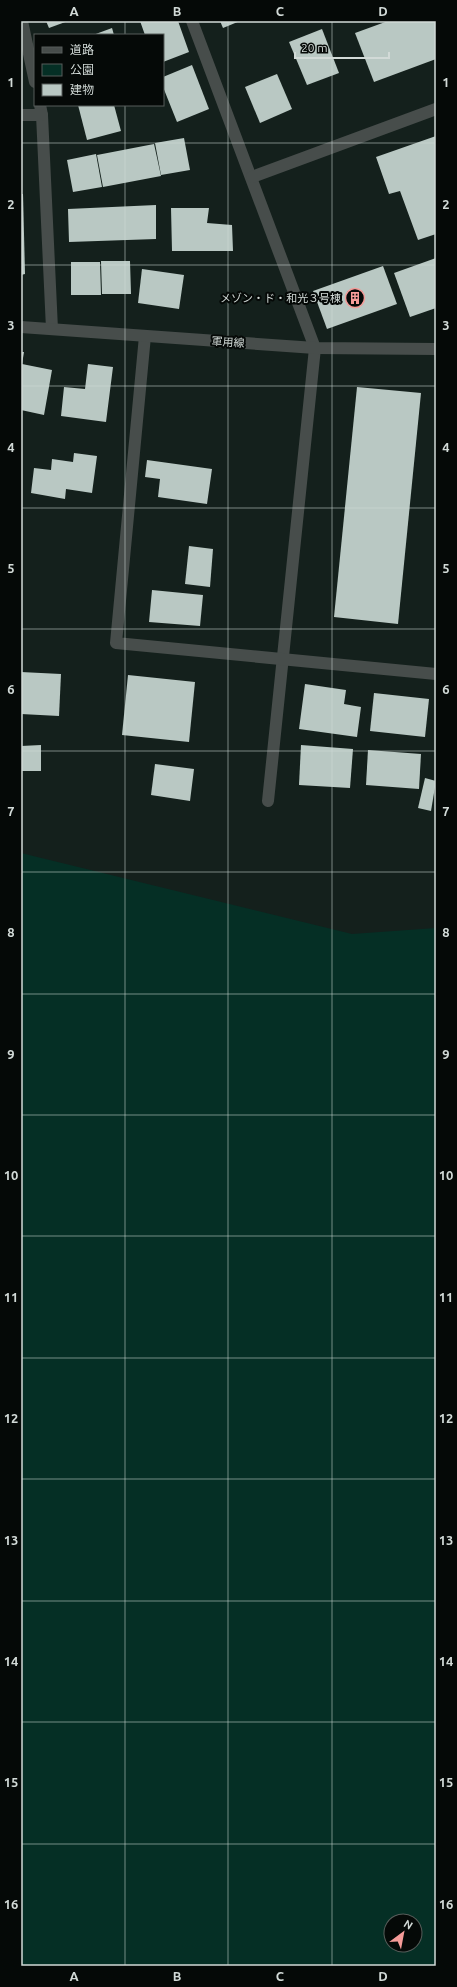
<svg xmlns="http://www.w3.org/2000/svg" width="457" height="1987" font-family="Ubuntu,'Noto Sans JP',sans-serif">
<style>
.green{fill:#052f25;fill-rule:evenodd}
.building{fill:#b9c8c3}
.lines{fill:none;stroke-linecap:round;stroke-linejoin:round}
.minor{stroke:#474d4b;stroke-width:12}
.tertiary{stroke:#474d4b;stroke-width:12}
.grid{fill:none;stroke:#d2dad7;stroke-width:1;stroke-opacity:0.55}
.labels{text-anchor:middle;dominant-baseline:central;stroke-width:4;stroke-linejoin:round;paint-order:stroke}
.poi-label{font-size:11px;fill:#d2dad7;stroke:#050907;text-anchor:end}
.street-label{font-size:11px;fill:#d2dad7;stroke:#050907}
.neatline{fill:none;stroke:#d2dad7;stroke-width:1.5}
.grid-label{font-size:13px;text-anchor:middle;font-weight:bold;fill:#d2dad7}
</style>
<rect width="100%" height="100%" fill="#14201c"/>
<path class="green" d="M 21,853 L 352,934 L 436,928 L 436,1966 L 21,1966 ZM 391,1921 L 415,1921 L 415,1945 L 391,1945 Z"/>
<g class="building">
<path d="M 46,21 L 68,21 L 49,28 Z"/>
<path d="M 140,21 L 178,21 L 189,52 L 163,62 L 163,35 L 145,35 Z"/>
<path d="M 220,21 L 240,21 L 223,28 Z"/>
<path d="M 388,21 L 436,21 L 436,59 L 374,82 L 355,33 Z"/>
<path d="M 112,28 L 114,35 L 93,35 Z"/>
<path d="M 322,29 L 339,73 L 307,85 L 289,42 Z"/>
<path d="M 192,65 L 209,109 L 177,122 L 163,87 L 163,77 Z"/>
<path d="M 277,74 L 292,109 L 260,123 L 245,87 Z"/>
<path d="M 78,105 L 114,105 L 121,131 L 87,140 Z"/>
<path d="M 436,136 L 436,234 L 418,240 L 400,191 L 389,194 L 376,157 Z"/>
<path d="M 184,138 L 190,170 L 161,175 L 155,143 Z"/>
<path d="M 154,144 L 161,176 L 103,187 L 97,155 Z"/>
<path d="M 96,154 L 102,187 L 73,192 L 67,160 Z"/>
<path d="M 21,194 L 23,194 L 25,274 L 21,275 Z"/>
<path d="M 156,205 L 156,239 L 69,242 L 68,209 Z"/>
<path d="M 171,208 L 209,208 L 207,223 L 232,225 L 233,251 L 172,251 Z"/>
<path d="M 436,258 L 436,308 L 410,317 L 394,273 Z"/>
<path d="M 101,261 L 130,261 L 131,294 L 102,294 Z"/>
<path d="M 71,262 L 100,262 L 101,295 L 71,295 Z"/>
<path d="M 383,266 L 397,304 L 327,329 L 313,291 Z"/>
<path d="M 142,269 L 184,275 L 179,309 L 138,303 Z"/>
<path d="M 21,352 L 24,352 L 22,364 L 52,370 L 44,415 L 21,410 Z"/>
<path d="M 88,364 L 113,367 L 106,422 L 61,416 L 64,387 L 85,389 Z"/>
<path d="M 357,387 L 421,393 L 398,624 L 334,617 Z"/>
<path d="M 74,453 L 97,456 L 92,493 L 66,489 L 65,499 L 31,493 L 34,468 L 51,470 L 52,459 L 73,462 Z"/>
<path d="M 147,460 L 212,469 L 207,504 L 158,497 L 160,479 L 145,477 Z"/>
<path d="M 189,546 L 213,549 L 210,587 L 185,584 Z"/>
<path d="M 152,590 L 203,595 L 200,626 L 149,622 Z"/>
<path d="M 21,672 L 61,674 L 59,716 L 21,714 Z"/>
<path d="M 128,675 L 195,682 L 189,742 L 122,735 Z"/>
<path d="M 305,684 L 346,690 L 344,704 L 361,707 L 357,737 L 299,729 Z"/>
<path d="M 374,693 L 429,699 L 425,737 L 370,731 Z"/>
<path d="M 41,745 L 41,771 L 21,771 L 21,746 Z"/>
<path d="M 301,745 L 353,749 L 350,788 L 299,785 Z"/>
<path d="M 368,750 L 421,754 L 419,789 L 366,785 Z"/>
<path d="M 155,764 L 194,769 L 190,801 L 151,795 Z"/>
<path d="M 425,778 L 436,781 L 431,811 L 418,808 Z"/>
</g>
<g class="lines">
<g class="minor">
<path d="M 22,21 L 35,82"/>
<path d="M 192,21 L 315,348 L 268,801"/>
<path d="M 40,105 L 42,115 L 52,329"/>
<path d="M 21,115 L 42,115"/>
<path d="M 252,177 L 436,109"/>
<path d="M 145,336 L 116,643 L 436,674"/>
</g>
<path class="tertiary" d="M 21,327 L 315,348 L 436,349"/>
</g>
<path class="grid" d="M 125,21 L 125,35M 228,21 L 228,1966M 332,21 L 332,1966M 125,105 L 125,1966M 21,143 L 436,143M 21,265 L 436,265M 21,386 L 436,386M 21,508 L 436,508M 21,629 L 436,629M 21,751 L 436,751M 21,872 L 436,872M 21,994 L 436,994M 21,1115 L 436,1115M 21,1236 L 436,1236M 21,1358 L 436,1358M 21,1479 L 436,1479M 21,1601 L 436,1601M 21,1722 L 436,1722M 21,1844 L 436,1844"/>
<defs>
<symbol id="building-ring" viewBox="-11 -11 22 22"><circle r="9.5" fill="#050907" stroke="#f59b98" stroke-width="1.5"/><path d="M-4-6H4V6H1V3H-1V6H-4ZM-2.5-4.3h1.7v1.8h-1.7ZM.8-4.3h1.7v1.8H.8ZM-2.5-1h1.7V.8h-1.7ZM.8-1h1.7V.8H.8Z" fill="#f59b98"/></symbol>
</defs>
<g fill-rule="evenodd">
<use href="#building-ring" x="344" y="287" width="22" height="22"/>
</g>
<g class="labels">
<g class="poi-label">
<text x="341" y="298">メゾン・ド・和光３号棟</text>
</g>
<g class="street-label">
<text transform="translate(228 342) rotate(4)">軍用線</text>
</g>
</g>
<rect width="457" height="1987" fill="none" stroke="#050907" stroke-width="44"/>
<rect x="34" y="34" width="130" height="72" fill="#050907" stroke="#575d5a"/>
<rect x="42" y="47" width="20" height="6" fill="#474d4b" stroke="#575d5a"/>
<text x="70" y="54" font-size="12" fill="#d2dad7">道路</text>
<rect x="42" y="64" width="20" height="12" fill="#052f25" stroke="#575d5a"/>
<text x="70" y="74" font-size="12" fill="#d2dad7">公園</text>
<rect x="42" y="84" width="20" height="12" fill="#b9c8c3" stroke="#575d5a"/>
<text x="70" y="94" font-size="12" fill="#d2dad7">建物</text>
<g transform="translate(403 1933) rotate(32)"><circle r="19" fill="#050907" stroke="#575d5a"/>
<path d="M0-3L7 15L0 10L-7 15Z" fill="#f59b98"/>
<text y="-6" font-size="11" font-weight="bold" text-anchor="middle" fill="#d2dad7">N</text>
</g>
<path d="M295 52v6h94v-6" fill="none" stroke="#d2dad7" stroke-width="2"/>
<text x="301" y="52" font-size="12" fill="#d2dad7" stroke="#050907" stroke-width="3" paint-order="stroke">20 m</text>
<rect x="22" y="22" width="413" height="1943" class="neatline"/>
<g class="grid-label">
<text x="74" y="16">A</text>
<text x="177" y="16">B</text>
<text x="280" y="16">C</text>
<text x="383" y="16">D</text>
<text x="11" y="87">1</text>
<text x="446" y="87">1</text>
<text x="11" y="209">2</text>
<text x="446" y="209">2</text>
<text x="11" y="330">3</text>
<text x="446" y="330">3</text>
<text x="11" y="452">4</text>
<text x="446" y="452">4</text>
<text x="11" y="573">5</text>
<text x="446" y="573">5</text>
<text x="11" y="694">6</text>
<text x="446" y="694">6</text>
<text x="11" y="816">7</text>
<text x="446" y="816">7</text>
<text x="11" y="937">8</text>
<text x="446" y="937">8</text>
<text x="11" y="1059">9</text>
<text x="446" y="1059">9</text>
<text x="11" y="1180">10</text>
<text x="446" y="1180">10</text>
<text x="11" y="1302">11</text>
<text x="446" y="1302">11</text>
<text x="11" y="1423">12</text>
<text x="446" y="1423">12</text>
<text x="11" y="1545">13</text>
<text x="446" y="1545">13</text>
<text x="11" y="1666">14</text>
<text x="446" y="1666">14</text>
<text x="11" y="1787">15</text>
<text x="446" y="1787">15</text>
<text x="11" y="1909">16</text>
<text x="446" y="1909">16</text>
<text x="74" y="1981">A</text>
<text x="177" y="1981">B</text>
<text x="280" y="1981">C</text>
<text x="383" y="1981">D</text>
</g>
</svg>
